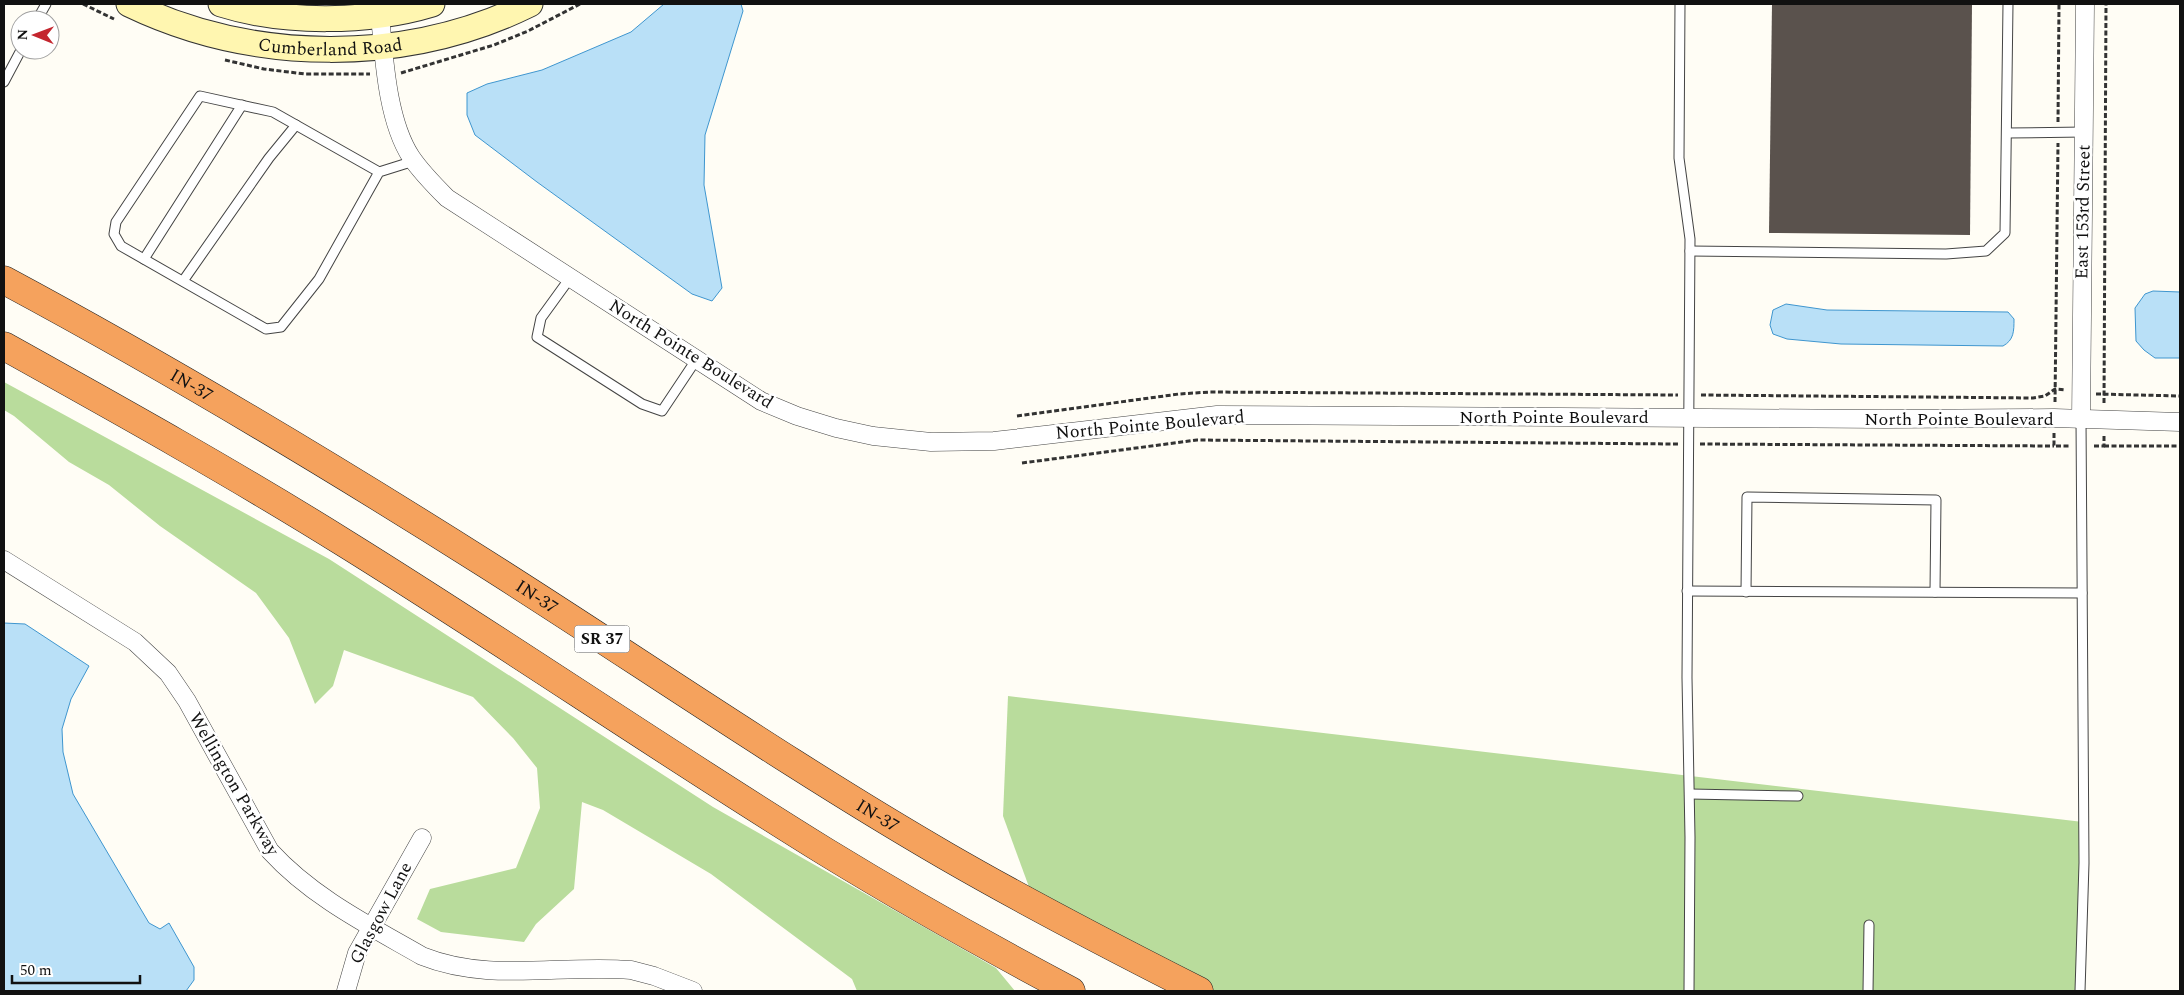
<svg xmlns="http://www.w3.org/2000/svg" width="2184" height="995" font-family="Spectral,serif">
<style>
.forest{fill:#b9dc9c}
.water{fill:#b9e0f7;stroke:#3f96cf}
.building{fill:#5a524d}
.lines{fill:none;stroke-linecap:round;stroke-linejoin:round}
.lane-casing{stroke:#444;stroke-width:11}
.street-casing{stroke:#444;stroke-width:19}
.secondary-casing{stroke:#333;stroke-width:27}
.highway-casing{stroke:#222;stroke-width:29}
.path{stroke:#333;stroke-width:3;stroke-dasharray:5 2.5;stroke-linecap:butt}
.lane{stroke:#fff;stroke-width:9}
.street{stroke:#fff;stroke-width:18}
.secondary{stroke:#fff6b0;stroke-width:25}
.highway{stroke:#f5a25d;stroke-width:28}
.labels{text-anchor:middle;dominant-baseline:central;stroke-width:5;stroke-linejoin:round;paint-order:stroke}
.shield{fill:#fff;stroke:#585858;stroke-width:1}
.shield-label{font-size:16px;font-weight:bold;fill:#111}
.street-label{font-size:18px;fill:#111;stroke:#fff}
</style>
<rect width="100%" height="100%" fill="#fffdf5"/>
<g class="forest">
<path d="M 4,382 L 329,559 L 713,807 L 996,968 L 1015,991 L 857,991 L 852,979 L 711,874 L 603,810 L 582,802 L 574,889 L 536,924 L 524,942 L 441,932 L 417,919 L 430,889 L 516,868 L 540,808 L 537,768 L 513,738 L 473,697 L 344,650 L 333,686 L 315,704 L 289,638 L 256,593 L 160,526 L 109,485 L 69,462 L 14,416 L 4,410 Z"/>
<path d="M 1008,696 L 2083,822 L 2084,991 L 1215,991 L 1036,906 L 1003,816 Z"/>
</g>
<g class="water">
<path d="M 664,4 L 741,4 L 743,11 L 705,135 L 704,185 L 722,288 L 712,301 L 692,294 L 537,182 L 475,135 L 467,115 L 467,93 L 487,84 L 542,70 L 631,32 Z"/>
<path d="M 2153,291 L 2180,292 L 2180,358 L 2155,358 L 2144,350 L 2136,341 L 2135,308 L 2145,294 Z"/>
<path d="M 1786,304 L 1827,310 L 2008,312 L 2014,319 C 2014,331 2014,340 2003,346 L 1841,344 L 1787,339 L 1773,334 L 1770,325 L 1773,310 Z"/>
<path d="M 4,623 L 25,624 L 89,666 L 71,699 L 62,729 L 63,752 L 73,794 L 149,923 L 160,929 L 169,923 L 194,967 L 194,980 L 186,991 L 4,991 Z"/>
</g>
<path class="building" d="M 1772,4 L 1972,4 L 1970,235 L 1769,233 Z"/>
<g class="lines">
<defs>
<g id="lane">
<path d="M 1680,4 L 1679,158 L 1690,239 L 1687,678 L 1690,837 L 1689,991"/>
<path d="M 37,20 L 46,4"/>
<path d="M 4,82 L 21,50"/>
<path d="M 2007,133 L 2084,132"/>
<path d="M 379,172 L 319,279 L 281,327 L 266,329 L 121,246 L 114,234 L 116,222 L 200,96 L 273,112 L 379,172 L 414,161"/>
<path d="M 1690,251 L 1946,254 L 1986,251 L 2005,233 L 2008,4"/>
<path d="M 144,259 L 242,105"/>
<path d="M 570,278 L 541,318 L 537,337 L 642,404 L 662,411 L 696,360"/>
<path d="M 183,281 L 269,158 L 296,125"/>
<path d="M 1687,591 L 2082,593"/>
<path d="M 1746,592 L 1747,497 L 1936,500 L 1935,592"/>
<path d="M 1690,794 L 1798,796"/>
<path d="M 1868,991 L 1869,925"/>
<path d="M 2080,991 L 2084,863 L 2081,420"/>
</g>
<g id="street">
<path d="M 380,15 C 384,58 387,120 411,157 C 421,172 434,185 447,198 L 761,401 L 797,416 L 836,428 L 873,436 L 931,442 L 994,441 L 1217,415 L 1884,419 L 2054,418 L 2180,422"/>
<path d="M 2081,420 L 2085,4"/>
<path d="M 4,560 L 135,642 L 168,673 L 187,701 L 270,851 C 312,897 368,925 422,956 C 489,983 561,964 631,970 L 654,976 L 693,991"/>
<path d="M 346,991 L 357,953 L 422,838"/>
</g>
<g id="secondary">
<path id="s1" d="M 129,4 C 254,64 406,65 530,4"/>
<path d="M 221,4 C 284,24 369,23 432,4"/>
</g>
<g id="highway">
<path id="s2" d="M 4,280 C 168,368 328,464 486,564 C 639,661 789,765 946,856 C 1029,904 1114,948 1199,991"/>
<path d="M 4,346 C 119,410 234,474 346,544 C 507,644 664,752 826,852 C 906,901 988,947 1071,991"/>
</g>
</defs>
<use href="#lane" class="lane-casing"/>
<use href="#street" class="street-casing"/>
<use href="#secondary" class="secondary-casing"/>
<use href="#highway" class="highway-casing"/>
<g class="path">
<path d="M 83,4 L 114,19"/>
<path d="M 225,60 L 264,69 L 305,74 L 370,74"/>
<path d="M 401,73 L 494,45 L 528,31 L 580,4"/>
<path d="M 2058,122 L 2059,4"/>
<path d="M 2096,394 L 2180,396"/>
<path d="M 1701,395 L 2033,398 L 2045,396 L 2055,389 L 2065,390"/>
<path d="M 2055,402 L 2058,143"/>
<path d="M 2104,403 L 2106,4"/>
<path d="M 1017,416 L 1179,394 L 1210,392 L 1678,395"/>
<path d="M 2054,433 L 2054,446 L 2070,446"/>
<path d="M 1700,444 L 2054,446"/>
<path d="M 2094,446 L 2104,446 L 2104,434"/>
<path d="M 2104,446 L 2180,446"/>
<path d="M 1022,463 L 1197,440 L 1678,444"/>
</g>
<use href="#lane" class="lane"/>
<use href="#street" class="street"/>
<use href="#secondary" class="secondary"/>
<use href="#highway" class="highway"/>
</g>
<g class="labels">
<rect class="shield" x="574.5" y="625.5" width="55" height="27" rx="4"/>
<g class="shield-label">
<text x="602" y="639">SR 37</text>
</g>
<g class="street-label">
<text stroke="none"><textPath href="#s1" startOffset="208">Cumberland Road</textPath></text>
<text transform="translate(2083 212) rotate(-89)">East 153rd Street</text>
<text transform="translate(691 354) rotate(32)">North Pointe Boulevard</text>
<text stroke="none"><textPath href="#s2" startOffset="215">IN-37</textPath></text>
<text x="1554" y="417">North Pointe Boulevard</text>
<text x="1959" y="419">North Pointe Boulevard</text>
<text transform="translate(1150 425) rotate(-5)">North Pointe Boulevard</text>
<text stroke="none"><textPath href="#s2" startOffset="620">IN-37</textPath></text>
<text transform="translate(234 784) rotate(60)">Wellington Parkway</text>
<text stroke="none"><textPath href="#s2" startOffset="1025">IN-37</textPath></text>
<text transform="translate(381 913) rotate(-62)">Glasgow Lane</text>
</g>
</g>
<rect width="2184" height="995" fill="none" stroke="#111111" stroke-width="10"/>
<g transform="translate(35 35) rotate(271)"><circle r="24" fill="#ffffff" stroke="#a0a0a0"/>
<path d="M0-4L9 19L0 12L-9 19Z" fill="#c4262e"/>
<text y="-8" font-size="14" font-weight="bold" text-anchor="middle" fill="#111111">N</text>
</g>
<path d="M12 975v8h128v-8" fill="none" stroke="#111111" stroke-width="2.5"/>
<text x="20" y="975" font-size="15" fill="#111111" stroke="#ffffff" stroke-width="4" paint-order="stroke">50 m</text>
</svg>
